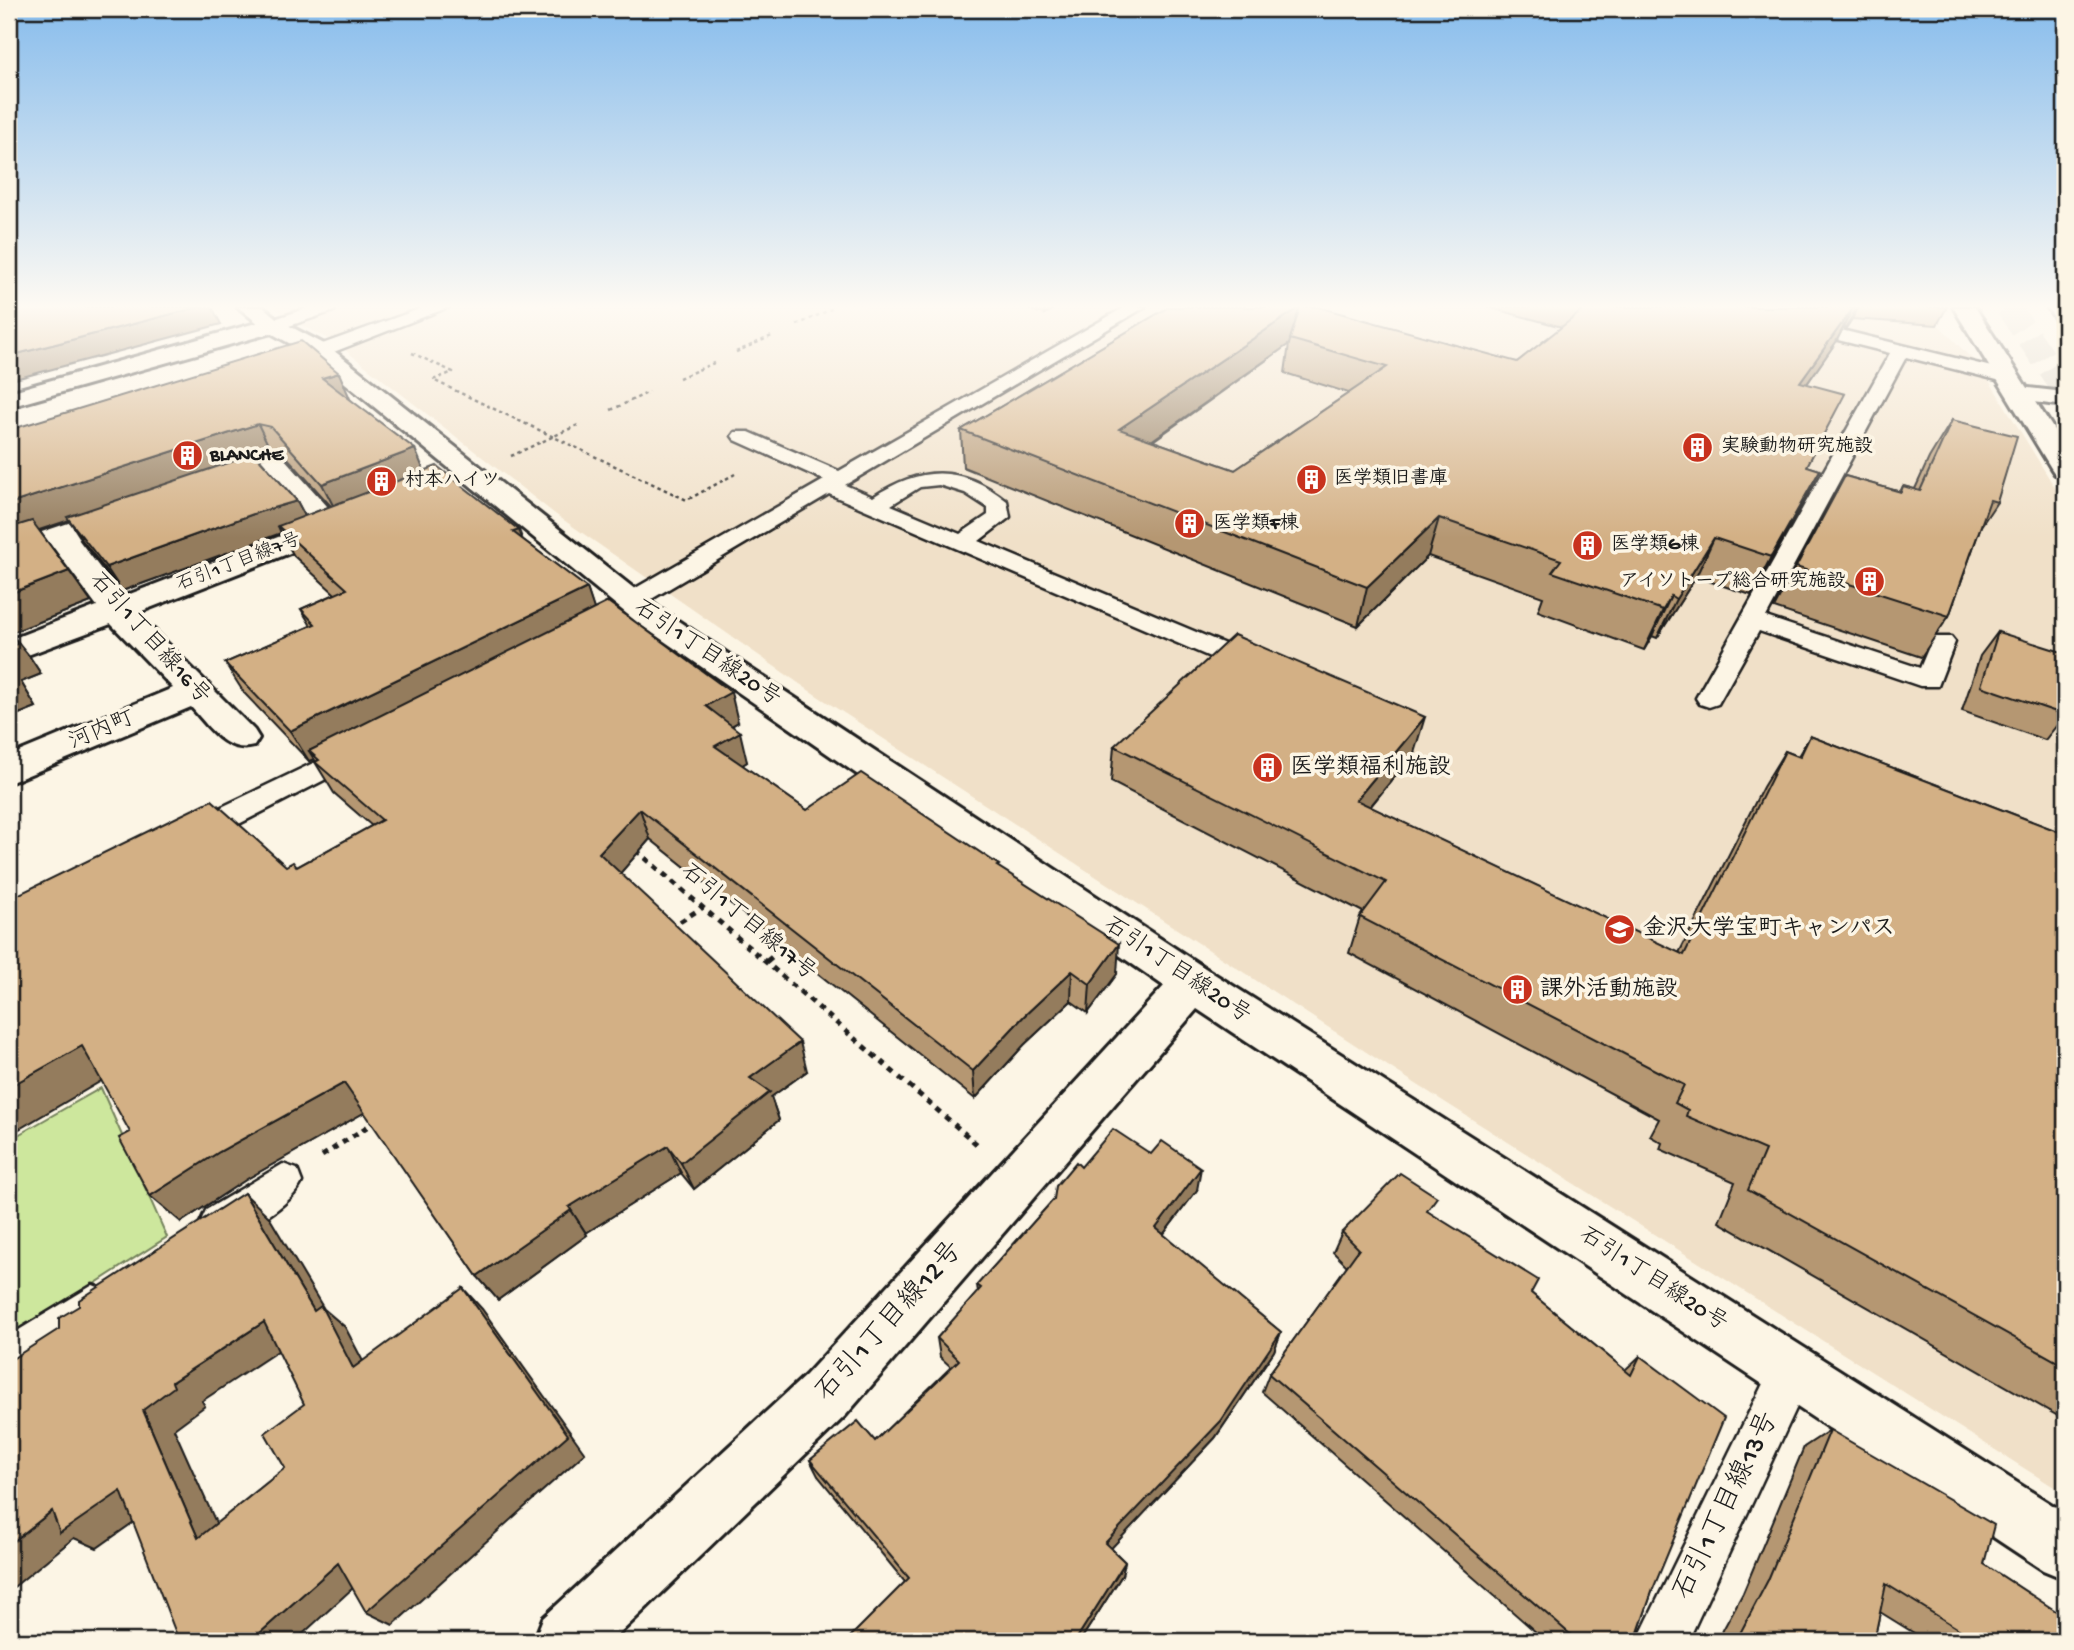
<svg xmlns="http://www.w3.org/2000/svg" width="2074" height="1650" font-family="'Gochi Hand','Klee One',sans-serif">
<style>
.built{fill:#f0e0c8}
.green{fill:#cde79d;stroke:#74825c;stroke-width:2}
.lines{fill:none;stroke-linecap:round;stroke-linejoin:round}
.primary-tunnel{stroke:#dad4c7;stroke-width:25;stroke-dasharray:25 12;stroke-linecap:butt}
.lane-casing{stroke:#1c1c1c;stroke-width:5}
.street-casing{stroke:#1c1c1c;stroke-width:6}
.secondary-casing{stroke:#1c1c1c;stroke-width:6}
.path-far1{stroke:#1c1c1c;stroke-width:2.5;stroke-dasharray:3.5 3.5;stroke-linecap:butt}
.path{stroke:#1c1c1c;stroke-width:5;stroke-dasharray:6 6;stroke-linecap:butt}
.lane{fill:#fcf5e5;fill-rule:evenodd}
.street{fill:#fcf5e5;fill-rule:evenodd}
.secondary{fill:#fcf5e5;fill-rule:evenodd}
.wall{fill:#b59772;stroke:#1c1c1c;stroke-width:2;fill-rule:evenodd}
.shaded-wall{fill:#947b5d;stroke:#1c1c1c;stroke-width:2}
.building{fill:#d3b085;stroke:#1c1c1c;stroke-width:2;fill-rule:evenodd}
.labels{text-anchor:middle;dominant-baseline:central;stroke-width:7;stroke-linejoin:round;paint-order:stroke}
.far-poi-label{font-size:19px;font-weight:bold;fill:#1c1c1c;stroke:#fcf5e5;text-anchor:start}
.far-street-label{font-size:19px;fill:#1c1c1c;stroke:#fcf5e5}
.street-label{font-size:23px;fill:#1c1c1c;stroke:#fcf5e5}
.poi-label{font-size:23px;font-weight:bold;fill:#1c1c1c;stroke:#fcf5e5;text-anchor:start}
.near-street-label{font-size:28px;fill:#1c1c1c;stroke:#fcf5e5}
</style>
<rect width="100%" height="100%" fill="#fcf5e5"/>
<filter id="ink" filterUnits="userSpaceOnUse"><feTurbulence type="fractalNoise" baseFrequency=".0143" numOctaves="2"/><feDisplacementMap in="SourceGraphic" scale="14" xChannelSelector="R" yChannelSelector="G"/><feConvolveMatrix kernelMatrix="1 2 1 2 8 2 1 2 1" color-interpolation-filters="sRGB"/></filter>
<g filter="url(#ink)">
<path class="built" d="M 274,307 L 1929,307 L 1928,314 L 1974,361 L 1992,385 L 2065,504 L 2065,1494 L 1394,1070 L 810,691 L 555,514 L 336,343 L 295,322 Z"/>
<path class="green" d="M 101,1088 L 167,1237 L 9,1339 L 9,1140 Z"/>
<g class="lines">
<path class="primary-tunnel" d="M 2008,307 L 2065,390"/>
<defs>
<g id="lane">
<path d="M 311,307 L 336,307 L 334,311 L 280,329 L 274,330 L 265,325 L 268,321 Z"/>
<path d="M 425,307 L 449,307 L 326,355 L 320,356 L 311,351 L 314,347 Z"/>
<path d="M 1125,307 L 1145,307 L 845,485 L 873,497 C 920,466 961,464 1007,501 L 1010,517 L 979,541 L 1263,660 L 1267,666 L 1263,672 L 1245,672 L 829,494 L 638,607 L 620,607 L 617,602 L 620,597 L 824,480 L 735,440 L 732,436 L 735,432 L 749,432 L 839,471 ZM 939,485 L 965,493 L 988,508 L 988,515 L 960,534 L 891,505 L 920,487 Z"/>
<path d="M 1720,307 L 1748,307 L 2016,373 L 2018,377 L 2009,383 L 1906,357 L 1766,617 L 1920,668 L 1933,637 L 1951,637 L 1955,642 L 1938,686 L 1920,686 L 1759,631 L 1718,704 L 1709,707 L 1700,704 L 1696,698 L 1890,353 L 1722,311 Z"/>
<path d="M 355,743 L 365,745 L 369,752 L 365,759 L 204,842 L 193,845 L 182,842 L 178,834 L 182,826 Z"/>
<path d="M 283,1164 L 297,1169 L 302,1182 C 292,1205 244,1233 220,1242 L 206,1236 L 200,1223 L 206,1210 Z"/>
<path d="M 93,1285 L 108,1291 L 114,1306 L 108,1321 L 24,1376 L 9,1382 L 9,1336 Z"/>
<path d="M 1792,1348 L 1807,1355 L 1814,1370 L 1688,1641 L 1637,1641 L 1777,1355 Z"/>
</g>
<g id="street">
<path d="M 1953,307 L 1975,307 L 2065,447 L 2065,476 L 2055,474 L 2051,468 Z"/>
<path d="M 2047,307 L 2065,307 L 2065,323 L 2057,321 Z"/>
<path d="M 274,318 L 328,346 L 660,609 L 1208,970 L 2065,1513 L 2065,1579 L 2043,1570 L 1197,1009 L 846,1415 L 612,1641 L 534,1641 L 543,1618 L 806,1375 L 1164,986 L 638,623 L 312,356 L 271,333 L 9,407 L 9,392 Z"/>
<path d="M 273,455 L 283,457 L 336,516 L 346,519 L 350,525 L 346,531 L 137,613 L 254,730 L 259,738 L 254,746 C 225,754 209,726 191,707 L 9,783 L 9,756 L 173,688 L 111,624 L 9,662 L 9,640 L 97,606 L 54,548 L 9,562 L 9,543 L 116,507 L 126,504 L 136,507 L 140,513 L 136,519 L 78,539 L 122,597 L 312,524 L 268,474 L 216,491 L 206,489 L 202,483 L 206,477 Z"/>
</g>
<g id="secondary">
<path d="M 238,307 L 263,307 L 285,325 L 274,332 L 266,330 Z"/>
<path d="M 2020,387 L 2065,392 L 2065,406 L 2011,399 L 2008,394 L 2011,389 Z"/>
</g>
</defs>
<use href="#lane" class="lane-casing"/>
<use href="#street" class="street-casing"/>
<use href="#secondary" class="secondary-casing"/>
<g class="path-far1">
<path d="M 797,325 L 835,307"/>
<path d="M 736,352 L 774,335"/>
<path d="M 412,353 L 453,372 L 433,380 L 687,500 L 735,474"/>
<path d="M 679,378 L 714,363"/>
<path d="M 611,410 L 649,392"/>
<path d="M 511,456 L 580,424"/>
</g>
<g class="path">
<path d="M 636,850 L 979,1146"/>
<path d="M 670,928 L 703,907"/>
<path d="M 767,961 L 788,943"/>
<path d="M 322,1156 L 376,1121"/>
</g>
<use href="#lane" class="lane"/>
<use href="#street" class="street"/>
<use href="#secondary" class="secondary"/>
</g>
<g class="wall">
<path d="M 1020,307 L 1058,307 L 1044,314 Z"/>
<path d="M 1169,307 L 1517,362 L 1562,327 L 1487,307 L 1947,307 L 1937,325 L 1852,319 L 1846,328 L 1843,328 L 1836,342 L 1807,384 L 1807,466 L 1820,470 L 1751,595 L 1696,577 L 1657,638 L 1652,636 L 1644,650 L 1538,611 L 1543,597 L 1428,556 L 1358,626 L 963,467 L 961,430 ZM 1289,344 L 1285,373 L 1349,393 L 1235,470 L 1153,441 Z"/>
<path d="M 351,400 L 424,471 L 523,540 L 587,588 L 594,610 L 738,722 L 732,726 L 747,762 L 742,765 L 807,810 L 999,868 L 1117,974 L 1088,1013 L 1071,1001 L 1024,1045 L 975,1099 L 650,839 L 620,873 L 807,1071 L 771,1097 L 779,1120 L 694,1189 L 681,1173 L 586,1233 L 587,1235 L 498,1300 L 477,1276 L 365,1112 L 247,1179 L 181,1222 L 130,1132 L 286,866 L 297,867 L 372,826 L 334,793 L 315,762 L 316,762 L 314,759 L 309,761 L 244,693 L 225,663 L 311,626 L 301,609 L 335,594 L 294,556 L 281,533 L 122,591 L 82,540 L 69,520 L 39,530 L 91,602 L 13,632 L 15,635 L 13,636 L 30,657 L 41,674 L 21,682 L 36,707 L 9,718 L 9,430 ZM 272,453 L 285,455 L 331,506 L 305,516 L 297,501 L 258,457 Z"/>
<path d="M 1952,420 L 1997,502 L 1981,526 L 1949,616 L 1921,657 L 1774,608 L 1845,476 L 1900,492 L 1903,486 L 1915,489 L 1929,458 Z"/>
<path d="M 1998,632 L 2065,715 L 2045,740 L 1962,711 L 1980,656 Z"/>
<path d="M 1810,736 L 2065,834 L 2065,1420 L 1719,1222 L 1735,1182 L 1660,1149 L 1662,1143 L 1650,1136 L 1659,1119 L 1349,953 L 1360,917 L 1363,912 L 1111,782 L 1114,746 L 1414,753 L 1370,807 L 1679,953 L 1763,787 L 1785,751 L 1798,756 Z"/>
<path d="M 1081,1167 L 1197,1190 L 1163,1235 L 1281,1332 L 1274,1351 L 1215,1438 L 1111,1548 L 1125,1562 L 1122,1575 L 1080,1641 L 853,1641 L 850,1637 L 905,1582 L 818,1476 L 810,1460 L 875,1441 L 951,1367 L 940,1357 L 937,1338 L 978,1292 L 977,1285 L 1054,1199 Z"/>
<path d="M 1428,1212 L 1531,1293 L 1625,1370 L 1640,1356 L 1653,1589 L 1635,1641 L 1546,1641 L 1262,1392 L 1269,1374 L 1347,1266 L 1333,1252 L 1342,1232 Z"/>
<path d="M 1830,1430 L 1984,1564 L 2065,1641 L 1927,1641 L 1880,1612 L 1874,1641 L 1717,1641 L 1743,1593 L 1804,1447 Z"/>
</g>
<g class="shaded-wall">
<path d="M 199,307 L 212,307 L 221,324 L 15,379 L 9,370 L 9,356 Z"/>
<path d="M 1044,307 L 1058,307 L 1044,314 Z"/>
<path d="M 1300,307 L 1289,344 L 1117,465 L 1119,429 Z"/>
<path d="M 1857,307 L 1859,307 L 1852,319 L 1846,328 Z"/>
<path d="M 1853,308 L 1836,342 L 1783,418 L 1800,382 Z"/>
<path d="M 339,373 L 351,401 L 322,378 Z"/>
<path d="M 258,424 L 272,453 L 9,540 L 9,504 Z"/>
<path d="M 415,449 L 427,478 L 337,513 L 322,484 Z"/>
<path d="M 1820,470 L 1800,508 L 1751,595 L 1771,557 Z"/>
<path d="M 297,501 L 309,524 L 278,526 L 281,533 L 122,591 L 106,567 L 259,512 Z"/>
<path d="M 1439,518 L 1428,556 L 1358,626 L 1367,587 Z"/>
<path d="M 519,530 L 530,559 L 513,532 Z"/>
<path d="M 1714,538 L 1696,577 L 1657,638 L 1676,599 Z"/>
<path d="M 69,571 L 91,602 L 13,632 L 15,635 L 13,636 L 30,657 L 41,674 L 21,682 L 36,707 L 9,718 L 9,594 Z"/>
<path d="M 587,588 L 597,618 L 309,751 L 314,759 L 309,761 L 290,731 Z"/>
<path d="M 1671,596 L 1652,636 L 1644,650 L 1663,610 Z"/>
<path d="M 731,692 L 738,722 L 714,736 L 706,706 Z"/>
<path d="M 1425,717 L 1414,753 L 1346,836 L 1356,800 Z"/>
<path d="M 740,732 L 747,762 L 723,777 L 715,746 Z"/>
<path d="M 640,809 L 650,839 L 611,884 L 599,853 Z"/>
<path d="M 1119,944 L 1117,974 L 1088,1013 L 1090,984 Z"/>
<path d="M 1072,971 L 1071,1001 L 1024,1045 L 975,1099 L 973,1071 L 1024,1016 Z"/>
<path d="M 800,1042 L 807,1071 L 771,1097 L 779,1120 L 694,1189 L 681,1163 L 750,1078 Z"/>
<path d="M 82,1046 L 113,1074 L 9,1135 L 9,1087 Z"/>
<path d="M 344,1083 L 367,1111 L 247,1179 L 181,1222 L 150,1196 L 219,1152 Z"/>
<path d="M 668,1146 L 681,1173 L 586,1233 L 569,1207 Z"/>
<path d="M 1201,1168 L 1197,1190 L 1152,1249 L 1156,1228 Z"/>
<path d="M 244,1193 L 269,1217 L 324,1309 L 345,1327 L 377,1388 L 353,1368 L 314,1311 Z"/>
<path d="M 571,1210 L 587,1235 L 498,1300 L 477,1276 Z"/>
<path d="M 463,1288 L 482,1309 L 585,1453 L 393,1625 L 366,1612 Z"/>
<path d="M 264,1322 L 290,1343 L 202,1401 L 205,1406 L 174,1429 L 230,1554 L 198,1538 L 143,1410 L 172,1382 Z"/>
<path d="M 1281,1332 L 1274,1351 L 1215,1438 L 1103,1557 L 1105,1543 Z"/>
<path d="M 121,1491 L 155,1507 L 97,1548 L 74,1538 L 9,1591 L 9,1545 L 52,1511 Z"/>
<path d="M 1125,1562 L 1122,1575 L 1080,1641 L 1075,1641 Z"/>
<path d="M 338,1563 L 365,1577 L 295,1641 L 251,1641 Z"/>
</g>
<g class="building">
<path d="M 9,307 L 199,307 L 9,356 Z"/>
<path d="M 1169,307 L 1300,307 L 1119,429 L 1235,470 L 1387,367 L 1290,339 L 1300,307 L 1318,307 L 1517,362 L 1587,307 L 1846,307 L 1853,308 L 1800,382 L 1845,394 L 1807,466 L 1820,470 L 1771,557 L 1714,538 L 1676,599 L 1671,596 L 1663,610 L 1552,572 L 1561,560 L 1439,518 L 1367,587 L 961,430 Z"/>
<path d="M 301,341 L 339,373 L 322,378 L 415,449 L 322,484 L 271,427 L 258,424 L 9,504 L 9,430 Z"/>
<path d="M 1952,420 L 2017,436 L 1997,502 L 1990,500 L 1949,616 L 1796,567 L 1845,476 L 1901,492 L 1903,486 L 1920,491 Z"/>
<path d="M 255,454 L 297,501 L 259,512 L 106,567 L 67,517 Z"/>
<path d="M 437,466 L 519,530 L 513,532 L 587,588 L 290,731 L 225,663 L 315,624 L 301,609 L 347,589 L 278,526 Z"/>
<path d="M 32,521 L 69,571 L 9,594 L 9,528 Z"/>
<path d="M 608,602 L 731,692 L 706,706 L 740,732 L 715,746 L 807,810 L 861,773 L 999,865 L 997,866 L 1119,944 L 1090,984 L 1072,971 L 1024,1016 L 973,1071 L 640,809 L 599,853 L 800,1042 L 750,1078 L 770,1092 L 681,1163 L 668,1146 L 569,1207 L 571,1210 L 477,1276 L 344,1083 L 219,1152 L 150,1196 L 119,1138 L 130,1132 L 82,1046 L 9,1087 L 9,899 L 212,800 L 286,866 L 293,862 L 297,867 L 382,820 L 315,762 L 319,760 L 309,751 Z"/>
<path d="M 9,631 L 17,644 L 9,646 Z"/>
<path d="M 1998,632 L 2065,653 L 2065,715 L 1981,686 Z"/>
<path d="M 1234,635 L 1425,717 L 1356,800 L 1684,955 L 1785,751 L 1800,757 L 1810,736 L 2065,834 L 2065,1366 L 1748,1190 L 1765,1150 L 1686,1116 L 1688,1110 L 1675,1103 L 1684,1085 L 1360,917 L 1386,882 L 1114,746 Z"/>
<path d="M 1113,1129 L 1151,1154 L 1162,1141 L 1201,1168 L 1156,1228 L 1281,1332 L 1221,1421 L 1105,1543 L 1125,1562 L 1075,1641 L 854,1641 L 850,1637 L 909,1578 L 810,1460 L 858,1421 L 875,1441 L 959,1360 L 937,1338 L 981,1288 L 977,1285 L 1054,1199 L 1056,1186 L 1076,1162 L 1081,1167 Z"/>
<path d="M 1400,1173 L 1437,1197 L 1427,1211 L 1538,1280 L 1531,1293 L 1631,1375 L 1640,1356 L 1724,1418 L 1653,1589 L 1635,1641 L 1578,1641 L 1269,1374 L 1359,1249 L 1342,1232 Z"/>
<path d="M 244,1193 L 314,1311 L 321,1306 L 353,1368 L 463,1288 L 568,1435 L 366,1612 L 338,1563 L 251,1641 L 179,1641 L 121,1491 L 60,1533 L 52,1511 L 9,1545 L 9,1361 L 59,1329 L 59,1318 L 79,1306 L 79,1300 ZM 264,1322 L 304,1404 L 265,1433 L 285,1468 L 198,1538 L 143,1410 L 174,1387 L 172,1382 Z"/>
<path d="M 1830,1430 L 1994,1525 L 1984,1564 L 2065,1617 L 2065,1641 L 1978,1641 L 1886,1584 L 1874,1641 L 1736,1641 L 1768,1580 Z"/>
</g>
</g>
<linearGradient id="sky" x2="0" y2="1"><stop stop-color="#87bcec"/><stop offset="0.57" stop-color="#fefaf3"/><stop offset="1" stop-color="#fefaf3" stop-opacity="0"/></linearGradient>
<rect width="2074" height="538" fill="url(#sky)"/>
<defs>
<symbol id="building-disc" viewBox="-11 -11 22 22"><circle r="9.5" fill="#c8321e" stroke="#fcf5e5"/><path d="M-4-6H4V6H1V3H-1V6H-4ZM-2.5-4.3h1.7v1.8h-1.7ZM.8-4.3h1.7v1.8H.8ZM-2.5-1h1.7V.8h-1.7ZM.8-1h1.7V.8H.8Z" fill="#fff"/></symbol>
<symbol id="university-disc" viewBox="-11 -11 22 22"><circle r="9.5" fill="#c8321e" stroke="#fcf5e5"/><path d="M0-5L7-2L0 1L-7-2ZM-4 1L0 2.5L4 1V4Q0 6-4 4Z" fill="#fff"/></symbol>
</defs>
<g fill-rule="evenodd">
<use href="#building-disc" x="1680" y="430" width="35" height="35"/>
<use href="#building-disc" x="170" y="438" width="35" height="35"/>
<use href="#building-disc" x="1294" y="462" width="35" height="35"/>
<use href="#building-disc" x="364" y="464" width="35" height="35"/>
<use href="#building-disc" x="1172" y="506" width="35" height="35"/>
<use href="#building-disc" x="1570" y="528" width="35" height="35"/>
<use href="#building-disc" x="1852" y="564" width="35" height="35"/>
<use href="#building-disc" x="1250" y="750" width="35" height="35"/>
<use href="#university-disc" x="1602" y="912" width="35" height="35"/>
<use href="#building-disc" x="1500" y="972" width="35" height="35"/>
</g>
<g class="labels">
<g class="far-poi-label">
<text x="1721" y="447">実験動物研究施設</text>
<text x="210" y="456">BLANCHE</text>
<text x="1334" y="479">医学類旧書庫</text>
<text x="405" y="481">村本ハイツ</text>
<text x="1213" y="524">医学類F棟</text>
<text x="1611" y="545">医学類G棟</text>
<text x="1846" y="582" text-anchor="end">アイソトープ総合研究施設</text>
</g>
<g class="far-street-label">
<text transform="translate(239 563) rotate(-21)">石引1丁目線7号</text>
</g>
<g class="street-label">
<text transform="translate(149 639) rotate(48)">石引1丁目線16号</text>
<text transform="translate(707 654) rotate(34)">石引1丁目線20号</text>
<text transform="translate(102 731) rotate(-23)">河内町</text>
<text transform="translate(748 923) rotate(40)">石引1丁目線17号</text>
<text transform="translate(1177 971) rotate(34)">石引1丁目線20号</text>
<text transform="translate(1653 1280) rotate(33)">石引1丁目線20号</text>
</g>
<g class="poi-label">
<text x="1290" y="768">医学類福利施設</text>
<text x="1643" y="929">金沢大学宝町キャンパス</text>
<text x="1540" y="990">課外活動施設</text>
</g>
<g class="near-street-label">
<text transform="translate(890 1322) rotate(-48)">石引1丁目線12号</text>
<text transform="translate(1727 1506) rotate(-64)">石引1丁目線13号</text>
</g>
</g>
<rect width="2074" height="1650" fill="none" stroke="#fcf5e5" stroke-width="35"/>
<rect x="18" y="18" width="2039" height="1615" fill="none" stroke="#1c1c1c" stroke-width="2.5" filter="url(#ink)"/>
</svg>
